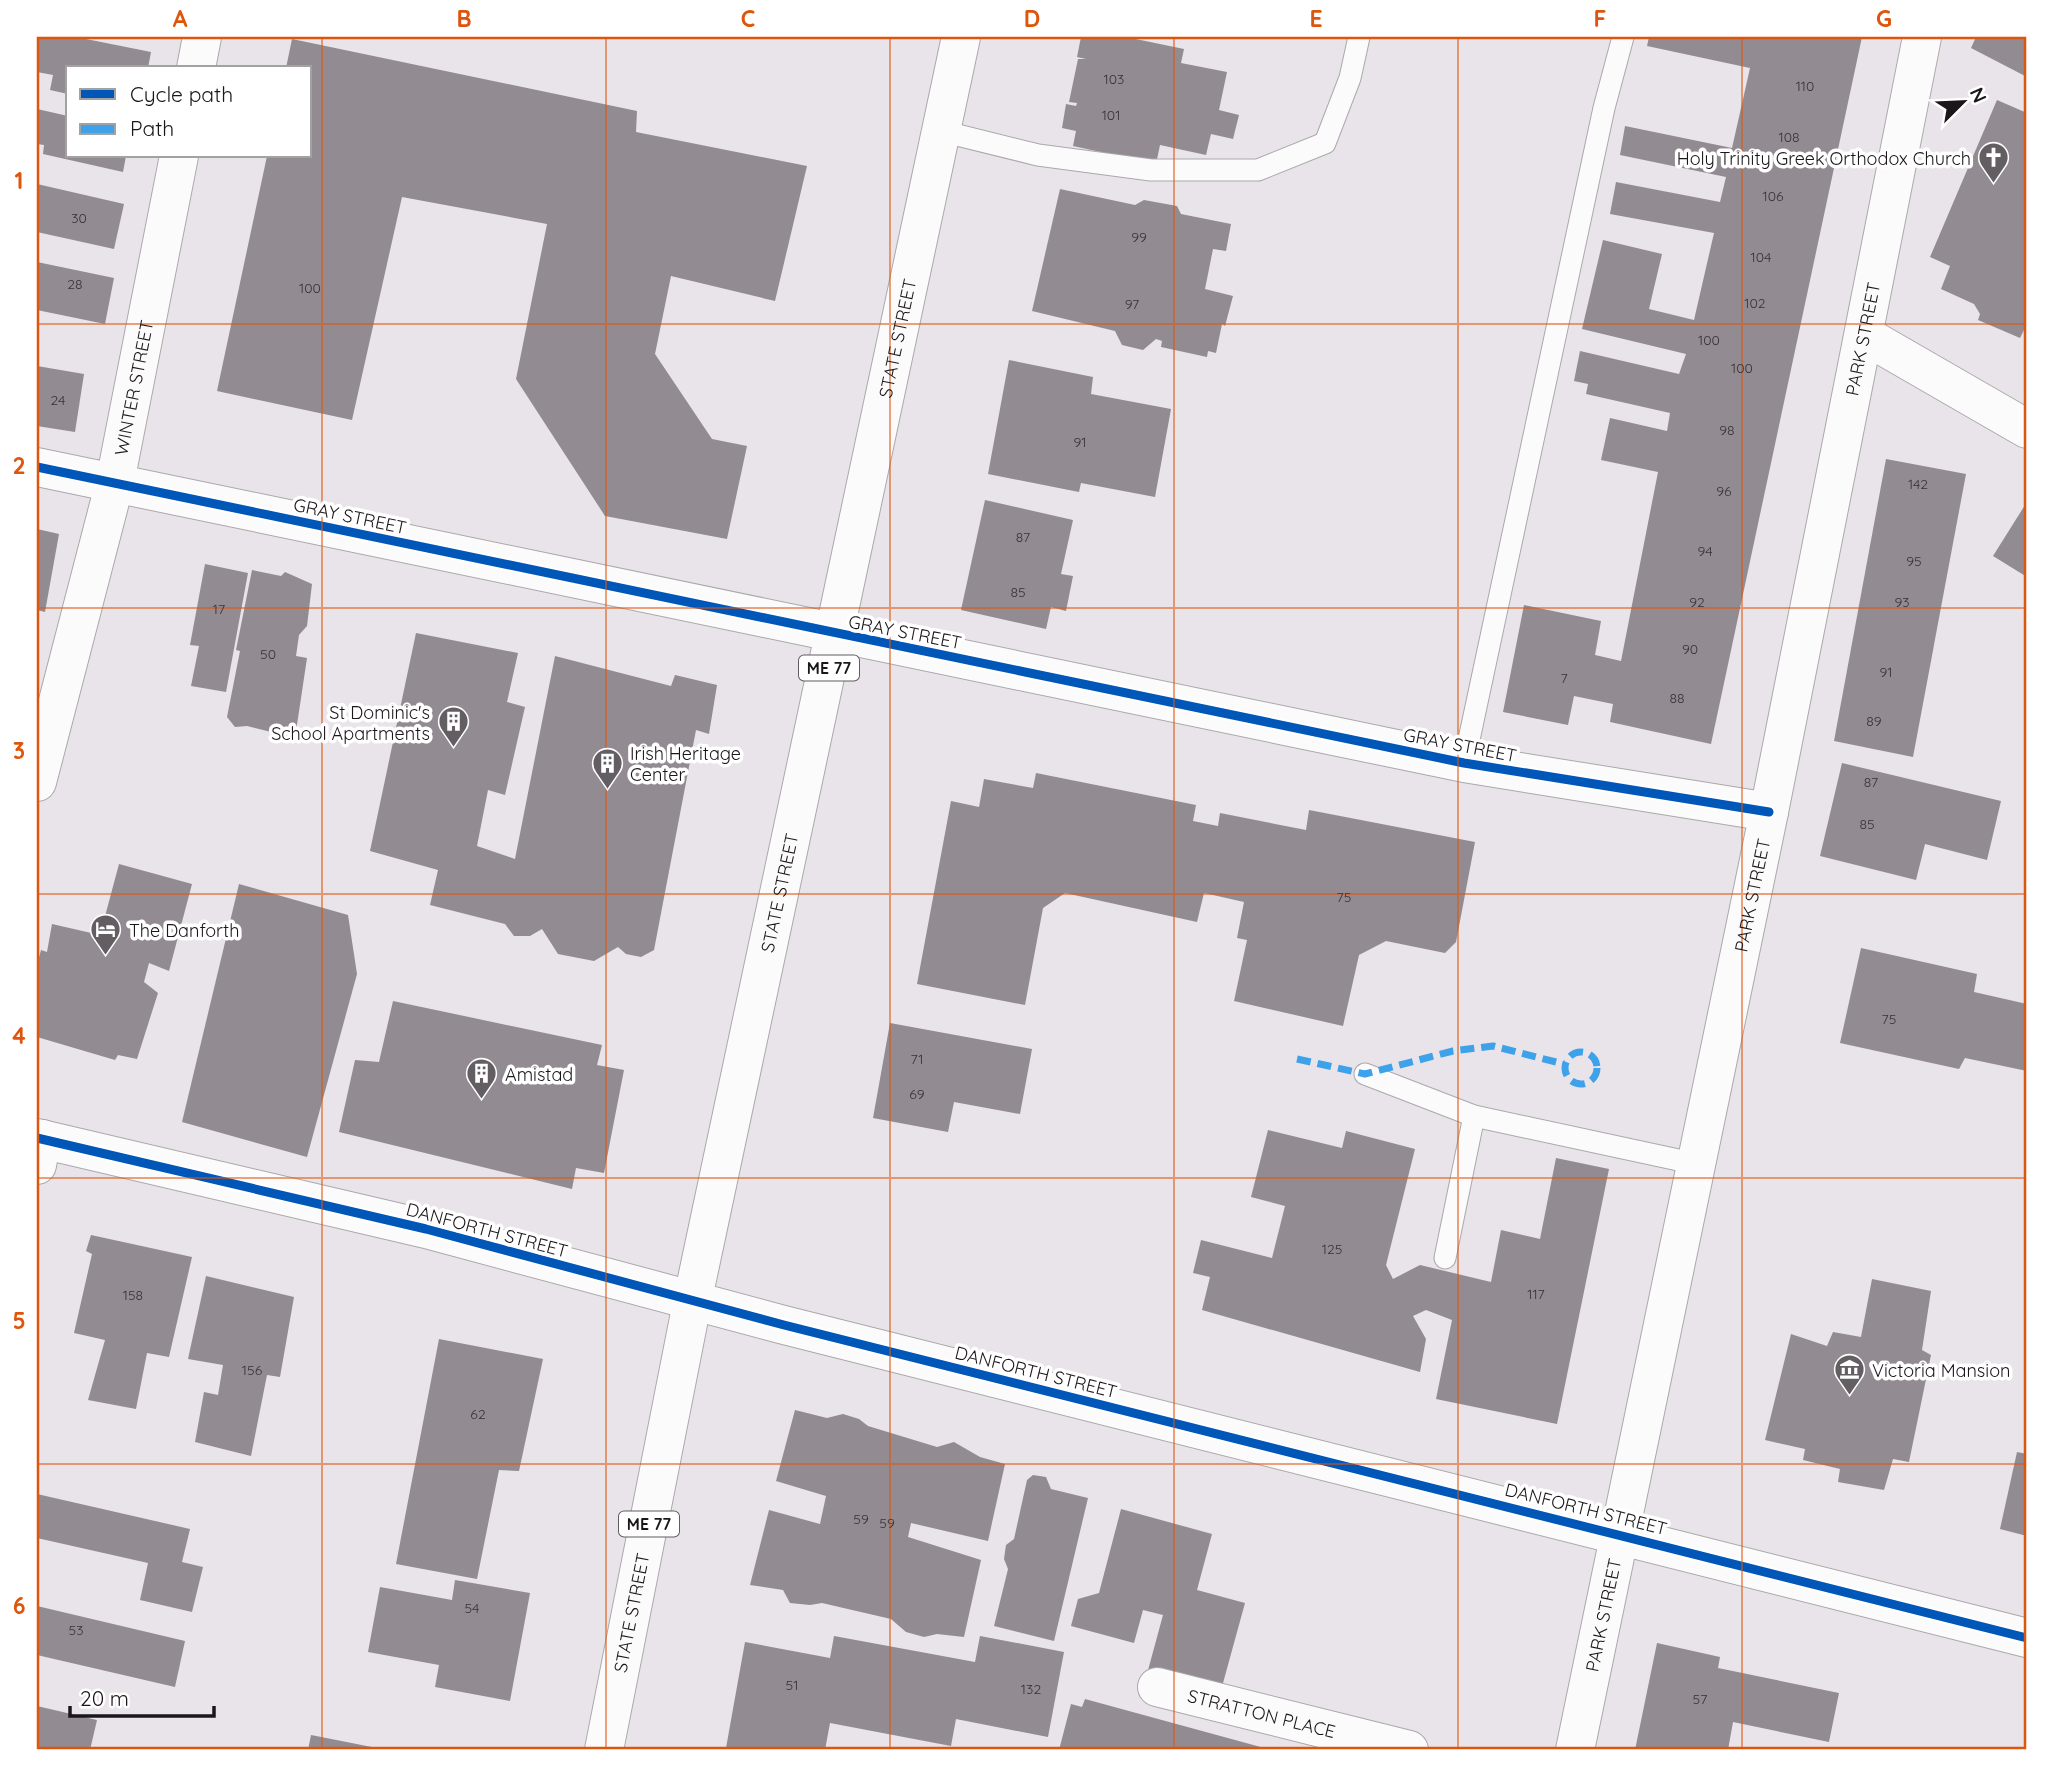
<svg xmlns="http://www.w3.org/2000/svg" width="2064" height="1787" font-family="Quicksand,sans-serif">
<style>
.building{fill:#928b92}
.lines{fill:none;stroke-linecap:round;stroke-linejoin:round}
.lane-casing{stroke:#aba8ab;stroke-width:23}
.street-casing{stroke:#aba8ab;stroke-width:40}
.secondary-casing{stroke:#aba8ab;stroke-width:40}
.primary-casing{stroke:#aba8ab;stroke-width:40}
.lane{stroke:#fcfbfc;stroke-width:21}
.street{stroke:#fcfbfc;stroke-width:38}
.secondary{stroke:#fcfbfc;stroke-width:38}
.primary{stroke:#fcfbfc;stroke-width:38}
.quiet{stroke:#3da2ea;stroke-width:7;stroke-dasharray:14 7;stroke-linecap:butt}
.cycleway-casing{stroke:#fff;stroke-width:13}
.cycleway{stroke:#0057b8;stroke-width:9}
.grid{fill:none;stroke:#de560d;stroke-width:2;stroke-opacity:0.55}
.labels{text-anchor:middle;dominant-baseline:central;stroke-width:7;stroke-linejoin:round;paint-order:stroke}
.number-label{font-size:14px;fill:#383337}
.shield{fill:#fff;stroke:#5f5c5e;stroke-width:2}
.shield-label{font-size:16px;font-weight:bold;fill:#1a1619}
.poi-label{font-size:18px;fill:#1a1619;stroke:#fff;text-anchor:start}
.street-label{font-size:18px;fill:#1a1619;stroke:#fff}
.neatline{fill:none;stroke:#de560d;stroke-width:2.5}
.grid-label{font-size:23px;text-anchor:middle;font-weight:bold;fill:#de560d}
</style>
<rect width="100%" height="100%" fill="#e9e4e9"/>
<g class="building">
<path d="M 37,37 L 76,37 L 151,52 L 148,68 L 68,68 L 68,94 L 50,90 L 53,75 L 37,72 Z"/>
<path d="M 1081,37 L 1126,37 L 1184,49 L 1181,63 L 1227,72 L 1219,110 L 1239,115 L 1233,139 L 1211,134 L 1206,155 L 1160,145 L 1156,164 L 1073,146 L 1076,131 L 1062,128 L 1066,104 L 1076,106 L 1077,103 L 1069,102 L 1078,59 L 1086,59 L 1077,57 Z"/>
<path d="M 1649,37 L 1862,37 L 1711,744 L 1610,722 L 1613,704 L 1574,696 L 1568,725 L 1503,712 L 1524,605 L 1601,621 L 1595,655 L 1621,661 L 1658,472 L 1601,460 L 1610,418 L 1667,431 L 1670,413 L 1586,394 L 1588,384 L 1574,381 L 1580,351 L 1679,374 L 1686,354 L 1582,329 L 1603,240 L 1662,254 L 1649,309 L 1694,320 L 1714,233 L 1610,214 L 1616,182 L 1720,202 L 1726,177 L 1620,155 L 1625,126 L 1732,148 L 1750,68 L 1647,46 Z"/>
<path d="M 1976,37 L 2027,37 L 2027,77 L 1971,48 Z"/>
<path d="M 292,39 L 637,111 L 636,132 L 807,166 L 775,301 L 671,276 L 655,354 L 712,439 L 747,446 L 727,539 L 605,516 L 516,379 L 547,224 L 402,197 L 352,420 L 217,391 L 267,156 L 310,156 L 310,68 L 286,68 Z"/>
<path d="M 1997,100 L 2027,113 L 2027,324 L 2020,338 L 1978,320 L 1980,314 L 1974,304 L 1941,289 L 1950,266 L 1930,257 Z"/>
<path d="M 37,109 L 68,116 L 68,156 L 126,156 L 123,172 L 43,154 L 44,145 L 37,144 Z"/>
<path d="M 37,184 L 124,204 L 114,249 L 37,232 Z"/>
<path d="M 1060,189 L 1135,205 L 1144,200 L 1177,206 L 1181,214 L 1231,224 L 1226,251 L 1213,249 L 1205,289 L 1233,296 L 1225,326 L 1222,324 L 1216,353 L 1208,351 L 1207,357 L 1161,347 L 1162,341 L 1156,339 L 1143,350 L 1122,345 L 1115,331 L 1032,311 Z"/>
<path d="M 37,262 L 114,278 L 105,324 L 37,310 Z"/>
<path d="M 1009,360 L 1093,377 L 1091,394 L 1171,409 L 1155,497 L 1081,483 L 1079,492 L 988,474 Z"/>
<path d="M 37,366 L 84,374 L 75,432 L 37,426 Z"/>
<path d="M 1886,459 L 1966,474 L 1913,757 L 1834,741 Z"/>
<path d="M 985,500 L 1073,520 L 1061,574 L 1073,576 L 1066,611 L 1051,607 L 1046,629 L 961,610 Z"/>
<path d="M 2025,505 L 2027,507 L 2027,577 L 1993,556 Z"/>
<path d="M 37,529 L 59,534 L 45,612 L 37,610 Z"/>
<path d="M 205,564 L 248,573 L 226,692 L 191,686 L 199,646 L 190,645 Z"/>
<path d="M 252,570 L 281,576 L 285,572 L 312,584 L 307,626 L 299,635 L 296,656 L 307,658 L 295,738 L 247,726 L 235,727 L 227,717 L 240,651 L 236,650 Z"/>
<path d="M 416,633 L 518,653 L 507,702 L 525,707 L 505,795 L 488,790 L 477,846 L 515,859 L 555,656 L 671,686 L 675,675 L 717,685 L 709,734 L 696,730 L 654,950 L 641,957 L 626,954 L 618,947 L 594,961 L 558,954 L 542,929 L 530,936 L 514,936 L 505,924 L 430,905 L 438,870 L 370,851 Z"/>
<path d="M 1842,763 L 2001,801 L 1987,860 L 1925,844 L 1916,880 L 1820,856 Z"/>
<path d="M 1036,773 L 1196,805 L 1193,821 L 1218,826 L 1220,813 L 1306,830 L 1309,810 L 1475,842 L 1456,942 L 1445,953 L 1386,941 L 1359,955 L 1343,1026 L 1234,1001 L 1247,940 L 1237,938 L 1244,902 L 1204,893 L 1197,922 L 1065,893 L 1043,908 L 1025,1005 L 917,984 L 951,801 L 979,807 L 984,779 L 1033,788 Z"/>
<path d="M 119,864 L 192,884 L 169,971 L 149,963 L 144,982 L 158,993 L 137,1059 L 118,1055 L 115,1060 L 37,1037 L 37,965 L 41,950 L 47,952 L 52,924 L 100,935 Z"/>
<path d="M 239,884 L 348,915 L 357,974 L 307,1157 L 182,1122 Z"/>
<path d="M 1861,948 L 1977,974 L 1974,992 L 2027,1004 L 2027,1071 L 1965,1058 L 1959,1069 L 1840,1043 Z"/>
<path d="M 393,1001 L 602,1045 L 597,1065 L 624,1070 L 604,1173 L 576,1168 L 572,1189 L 339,1132 L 355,1060 L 379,1062 Z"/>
<path d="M 890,1023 L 1032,1049 L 1020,1114 L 954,1102 L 948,1132 L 873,1118 Z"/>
<path d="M 1268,1130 L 1342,1148 L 1346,1131 L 1415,1149 L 1386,1265 L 1393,1279 L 1420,1265 L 1491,1282 L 1501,1230 L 1540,1239 L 1556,1158 L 1609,1169 L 1557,1424 L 1436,1399 L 1452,1320 L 1426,1310 L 1413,1316 L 1426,1339 L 1420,1372 L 1202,1310 L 1210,1277 L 1193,1273 L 1201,1240 L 1272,1258 L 1285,1206 L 1251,1197 Z"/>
<path d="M 91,1235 L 192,1257 L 169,1357 L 147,1353 L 136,1409 L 88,1400 L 105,1340 L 74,1333 L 92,1254 L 86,1251 Z"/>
<path d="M 206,1276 L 294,1297 L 280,1377 L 267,1375 L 251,1456 L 195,1442 L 204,1392 L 218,1395 L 223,1365 L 188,1359 Z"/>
<path d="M 1872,1279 L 1931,1291 L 1922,1350 L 1931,1355 L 1909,1462 L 1893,1459 L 1884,1490 L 1838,1482 L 1840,1469 L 1803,1460 L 1805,1449 L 1765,1440 L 1791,1334 L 1827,1346 L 1833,1332 L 1861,1337 Z"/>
<path d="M 439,1339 L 543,1359 L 519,1471 L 499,1470 L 477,1579 L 396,1564 Z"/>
<path d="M 795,1410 L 827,1418 L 843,1414 L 859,1419 L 868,1426 L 937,1447 L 954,1442 L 980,1457 L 1005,1464 L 988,1541 L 911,1523 L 908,1537 L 981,1560 L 964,1637 L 937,1634 L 924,1637 L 906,1632 L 891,1619 L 822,1603 L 810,1605 L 790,1603 L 783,1590 L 750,1585 L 769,1510 L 820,1524 L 826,1496 L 776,1481 Z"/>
<path d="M 2017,1452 L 2027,1454 L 2027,1536 L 2000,1529 Z"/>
<path d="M 1033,1475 L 1046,1477 L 1051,1489 L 1088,1498 L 1054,1641 L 994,1626 L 1008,1569 L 1004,1559 L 1006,1545 L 1014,1539 L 1027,1480 Z"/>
<path d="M 37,1494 L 190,1529 L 182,1562 L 203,1567 L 192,1612 L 140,1600 L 148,1563 L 37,1538 Z"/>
<path d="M 1121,1509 L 1212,1534 L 1197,1590 L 1245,1603 L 1220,1694 L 1147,1674 L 1163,1615 L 1143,1610 L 1134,1643 L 1071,1626 L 1078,1599 L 1099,1593 Z"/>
<path d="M 455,1580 L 530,1593 L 510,1701 L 435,1687 L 439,1665 L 368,1652 L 380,1587 L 452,1600 Z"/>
<path d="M 37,1606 L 185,1641 L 175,1687 L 37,1655 Z"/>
<path d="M 834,1636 L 975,1662 L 980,1636 L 1064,1652 L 1048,1737 L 956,1719 L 951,1746 L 830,1723 L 825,1750 L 726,1748 L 745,1642 L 830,1658 Z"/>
<path d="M 1657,1643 L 1720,1657 L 1718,1668 L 1839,1693 L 1829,1742 L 1733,1722 L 1728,1750 L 1635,1750 Z"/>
<path d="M 1085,1699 L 1268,1749 L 1268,1750 L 1059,1750 L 1071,1704 L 1082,1707 Z"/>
<path d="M 37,1706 L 97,1720 L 90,1750 L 37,1750 Z"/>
<path d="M 311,1735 L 382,1749 L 381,1750 L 308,1750 Z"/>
</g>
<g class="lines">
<defs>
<g id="lane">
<path d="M 941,131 L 1038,155 L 1151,170 L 1258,170 L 1325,143 L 1350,78 L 1359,37"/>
<path d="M 1464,763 L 1604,108 L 1623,37"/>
<path d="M 1365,1074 L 1474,1116 L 1697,1164"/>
<path d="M 1445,1258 L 1474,1116"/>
</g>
<g id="street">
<path d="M 196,68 L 202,37"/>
<path d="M 1864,335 L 2027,429"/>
<path d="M 37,467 L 1464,763 L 1769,812"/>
<path id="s1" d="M 37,782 L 115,482 L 179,156"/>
<path d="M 37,1165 L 42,1139"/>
<path id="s2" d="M 1157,1687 L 1409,1750"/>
<path id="s3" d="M 1575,1750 L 1769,812 L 1922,37"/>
</g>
<path id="secondary" d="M 37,1138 L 426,1229 L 784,1325 L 2027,1638"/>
<g id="primary">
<path id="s4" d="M 604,1750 L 693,1298 L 961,37"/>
</g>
</defs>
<use href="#lane" class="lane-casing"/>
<use href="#street" class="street-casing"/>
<use href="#secondary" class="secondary-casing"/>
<use href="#primary" class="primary-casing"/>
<use href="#lane" class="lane"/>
<use href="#street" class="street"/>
<use href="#secondary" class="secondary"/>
<use href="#primary" class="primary"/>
<g class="quiet">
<circle cx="1581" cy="1068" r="16"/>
<path d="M 1297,1059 L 1365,1074 L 1453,1051 L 1493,1046 L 1564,1064"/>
</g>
<defs>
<g id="cycleway">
<path d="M 37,467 L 1464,763 L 1769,812"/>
<path d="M 37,1138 L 426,1229 L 784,1325 L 2027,1638"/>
</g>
</defs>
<use href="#cycleway" class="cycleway-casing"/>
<use href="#cycleway" class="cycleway"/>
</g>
<path class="grid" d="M 322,37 L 322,1750M 606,37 L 606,1750M 890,37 L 890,1750M 1174,37 L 1174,1750M 1458,37 L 1458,1750M 1742,37 L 1742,1750M 37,324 L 2027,324M 37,608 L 2027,608M 37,894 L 2027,894M 37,1178 L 2027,1178M 37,1464 L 2027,1464"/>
<defs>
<symbol id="church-pin" viewBox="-11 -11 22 30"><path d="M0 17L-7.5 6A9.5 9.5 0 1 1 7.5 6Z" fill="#625e62" stroke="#fff"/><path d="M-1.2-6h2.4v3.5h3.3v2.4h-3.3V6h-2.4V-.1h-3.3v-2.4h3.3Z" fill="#fff"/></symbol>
<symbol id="building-pin" viewBox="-11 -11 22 30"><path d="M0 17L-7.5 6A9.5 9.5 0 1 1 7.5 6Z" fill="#625e62" stroke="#fff"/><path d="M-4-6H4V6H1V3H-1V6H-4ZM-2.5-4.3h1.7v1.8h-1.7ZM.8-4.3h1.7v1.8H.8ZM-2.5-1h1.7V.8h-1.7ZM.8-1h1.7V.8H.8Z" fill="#fff"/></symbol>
<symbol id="hotel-pin" viewBox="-11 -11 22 30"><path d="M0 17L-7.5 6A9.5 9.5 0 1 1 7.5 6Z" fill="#625e62" stroke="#fff"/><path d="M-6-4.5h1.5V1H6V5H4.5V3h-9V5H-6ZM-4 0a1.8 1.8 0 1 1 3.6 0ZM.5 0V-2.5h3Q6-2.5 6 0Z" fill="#fff"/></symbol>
<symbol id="museum-pin" viewBox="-11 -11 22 30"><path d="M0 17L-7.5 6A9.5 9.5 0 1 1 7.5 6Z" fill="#625e62" stroke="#fff"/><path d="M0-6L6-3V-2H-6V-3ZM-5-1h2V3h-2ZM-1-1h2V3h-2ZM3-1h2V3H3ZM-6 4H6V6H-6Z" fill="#fff"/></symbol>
</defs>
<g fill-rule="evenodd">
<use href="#church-pin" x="1976" y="140" width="35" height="47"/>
<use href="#building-pin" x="436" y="704" width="35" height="47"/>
<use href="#building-pin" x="590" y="746" width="35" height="47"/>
<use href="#hotel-pin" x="88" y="912" width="35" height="47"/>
<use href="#building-pin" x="464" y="1056" width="35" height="47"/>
<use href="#museum-pin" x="1832" y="1352" width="35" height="47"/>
</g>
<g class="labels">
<g class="number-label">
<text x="1114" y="79">103</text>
<text x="1805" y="86">110</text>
<text x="1111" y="115">101</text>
<text x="1789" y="137">108</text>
<text x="1773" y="196">106</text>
<text x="79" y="218">30</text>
<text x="1139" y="237">99</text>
<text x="1761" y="257">104</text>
<text x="75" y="284">28</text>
<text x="310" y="288">100</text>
<text x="1755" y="303">102</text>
<text x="1132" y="304">97</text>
<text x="1709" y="340">100</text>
<text x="1742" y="368">100</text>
<text x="58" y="400">24</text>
<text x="1727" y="430">98</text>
<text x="1080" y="442">91</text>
<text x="1918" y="484">142</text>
<text x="1724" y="491">96</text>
<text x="1023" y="537">87</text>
<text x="1705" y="551">94</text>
<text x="1914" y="561">95</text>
<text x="1018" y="592">85</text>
<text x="1697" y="602">92</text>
<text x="1902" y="602">93</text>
<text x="219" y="609">17</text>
<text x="1690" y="649">90</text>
<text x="268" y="654">50</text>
<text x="1886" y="672">91</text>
<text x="1564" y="678">7</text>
<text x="1677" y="698">88</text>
<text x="1874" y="721">89</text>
<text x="1871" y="782">87</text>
<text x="1867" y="824">85</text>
<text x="1344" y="897">75</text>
<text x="1889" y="1019">75</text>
<text x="917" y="1059">71</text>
<text x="917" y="1094">69</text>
<text x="1332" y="1249">125</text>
<text x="1536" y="1294">117</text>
<text x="133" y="1295">158</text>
<text x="252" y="1370">156</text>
<text x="478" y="1414">62</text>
<text x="861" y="1519">59</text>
<text x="887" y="1523">59</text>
<text x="472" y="1608">54</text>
<text x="76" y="1630">53</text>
<text x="792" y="1685">51</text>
<text x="1031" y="1689">132</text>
<text x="1700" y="1699">57</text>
</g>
<g class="shield">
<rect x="799" y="655.5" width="60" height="25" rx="5"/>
<rect x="619" y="1511.5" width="60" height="25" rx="5"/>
</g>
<g class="shield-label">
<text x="829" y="668">ME 77</text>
<text x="649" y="1524">ME 77</text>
</g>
<g class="poi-label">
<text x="1971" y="158" text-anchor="end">Holy Trinity Greek Orthodox Church</text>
<text x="430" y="712" text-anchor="end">St Dominic's<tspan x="430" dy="21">School Apartments</tspan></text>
<text x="630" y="753">Irish Heritage<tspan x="630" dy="21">Center</tspan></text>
<text x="129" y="930">The Danforth</text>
<text x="505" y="1074">Amistad</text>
<text x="1872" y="1370">Victoria Mansion</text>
</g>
<g class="street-label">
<text stroke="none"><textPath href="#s4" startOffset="1442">STATE STREET</textPath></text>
<text stroke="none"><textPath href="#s3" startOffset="1440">PARK STREET</textPath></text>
<text stroke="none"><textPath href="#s1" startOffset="406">WINTER STREET</textPath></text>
<text transform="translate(350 516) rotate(12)">GRAY STREET</text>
<text transform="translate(905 632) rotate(11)">GRAY STREET</text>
<text transform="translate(1460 745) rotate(11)">GRAY STREET</text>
<text stroke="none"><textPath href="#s4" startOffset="875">STATE STREET</textPath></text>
<text stroke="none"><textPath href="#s3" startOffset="873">PARK STREET</textPath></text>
<text transform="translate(487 1230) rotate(15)">DANFORTH STREET</text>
<text transform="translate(1036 1372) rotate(14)">DANFORTH STREET</text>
<text transform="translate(1586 1509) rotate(14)">DANFORTH STREET</text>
<text stroke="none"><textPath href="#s4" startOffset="140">STATE STREET</textPath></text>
<text stroke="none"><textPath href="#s3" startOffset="138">PARK STREET</textPath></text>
<text stroke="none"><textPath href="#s2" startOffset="108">STRATTON PLACE</textPath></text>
</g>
</g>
<rect width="2064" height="1787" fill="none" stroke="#ffffff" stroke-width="77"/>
<rect x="66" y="66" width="245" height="91" fill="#ffffff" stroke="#a3a2a3" stroke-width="2"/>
<rect x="80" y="89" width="35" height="10" fill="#0057b8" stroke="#a3a2a3" stroke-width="2"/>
<text x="130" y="102" font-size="21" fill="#1a1619">Cycle path</text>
<rect x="80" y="124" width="35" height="10" fill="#3da2ea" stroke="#a3a2a3" stroke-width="2"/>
<text x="130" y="136" font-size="21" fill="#1a1619">Path</text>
<g transform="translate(1963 102) rotate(66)" stroke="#ffffff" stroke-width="5" paint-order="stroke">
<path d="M0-5L12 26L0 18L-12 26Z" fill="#1a1619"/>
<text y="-10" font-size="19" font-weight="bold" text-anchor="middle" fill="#1a1619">N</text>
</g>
<path d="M70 1706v10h144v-10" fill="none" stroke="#1a1619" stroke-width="3.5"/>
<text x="80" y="1706" font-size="21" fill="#1a1619" stroke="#ffffff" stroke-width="5" paint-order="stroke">20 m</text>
<rect x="38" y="38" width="1987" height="1710" class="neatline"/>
<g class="grid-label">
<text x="180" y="27">A</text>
<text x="464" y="27">B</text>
<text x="748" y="27">C</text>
<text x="1032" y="27">D</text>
<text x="1316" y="27">E</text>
<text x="1600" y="27">F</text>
<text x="1884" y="27">G</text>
<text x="19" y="189">1</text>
<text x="19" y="474">2</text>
<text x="19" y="759">3</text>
<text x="19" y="1044">4</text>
<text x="19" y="1329">5</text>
<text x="19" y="1614">6</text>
</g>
</svg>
